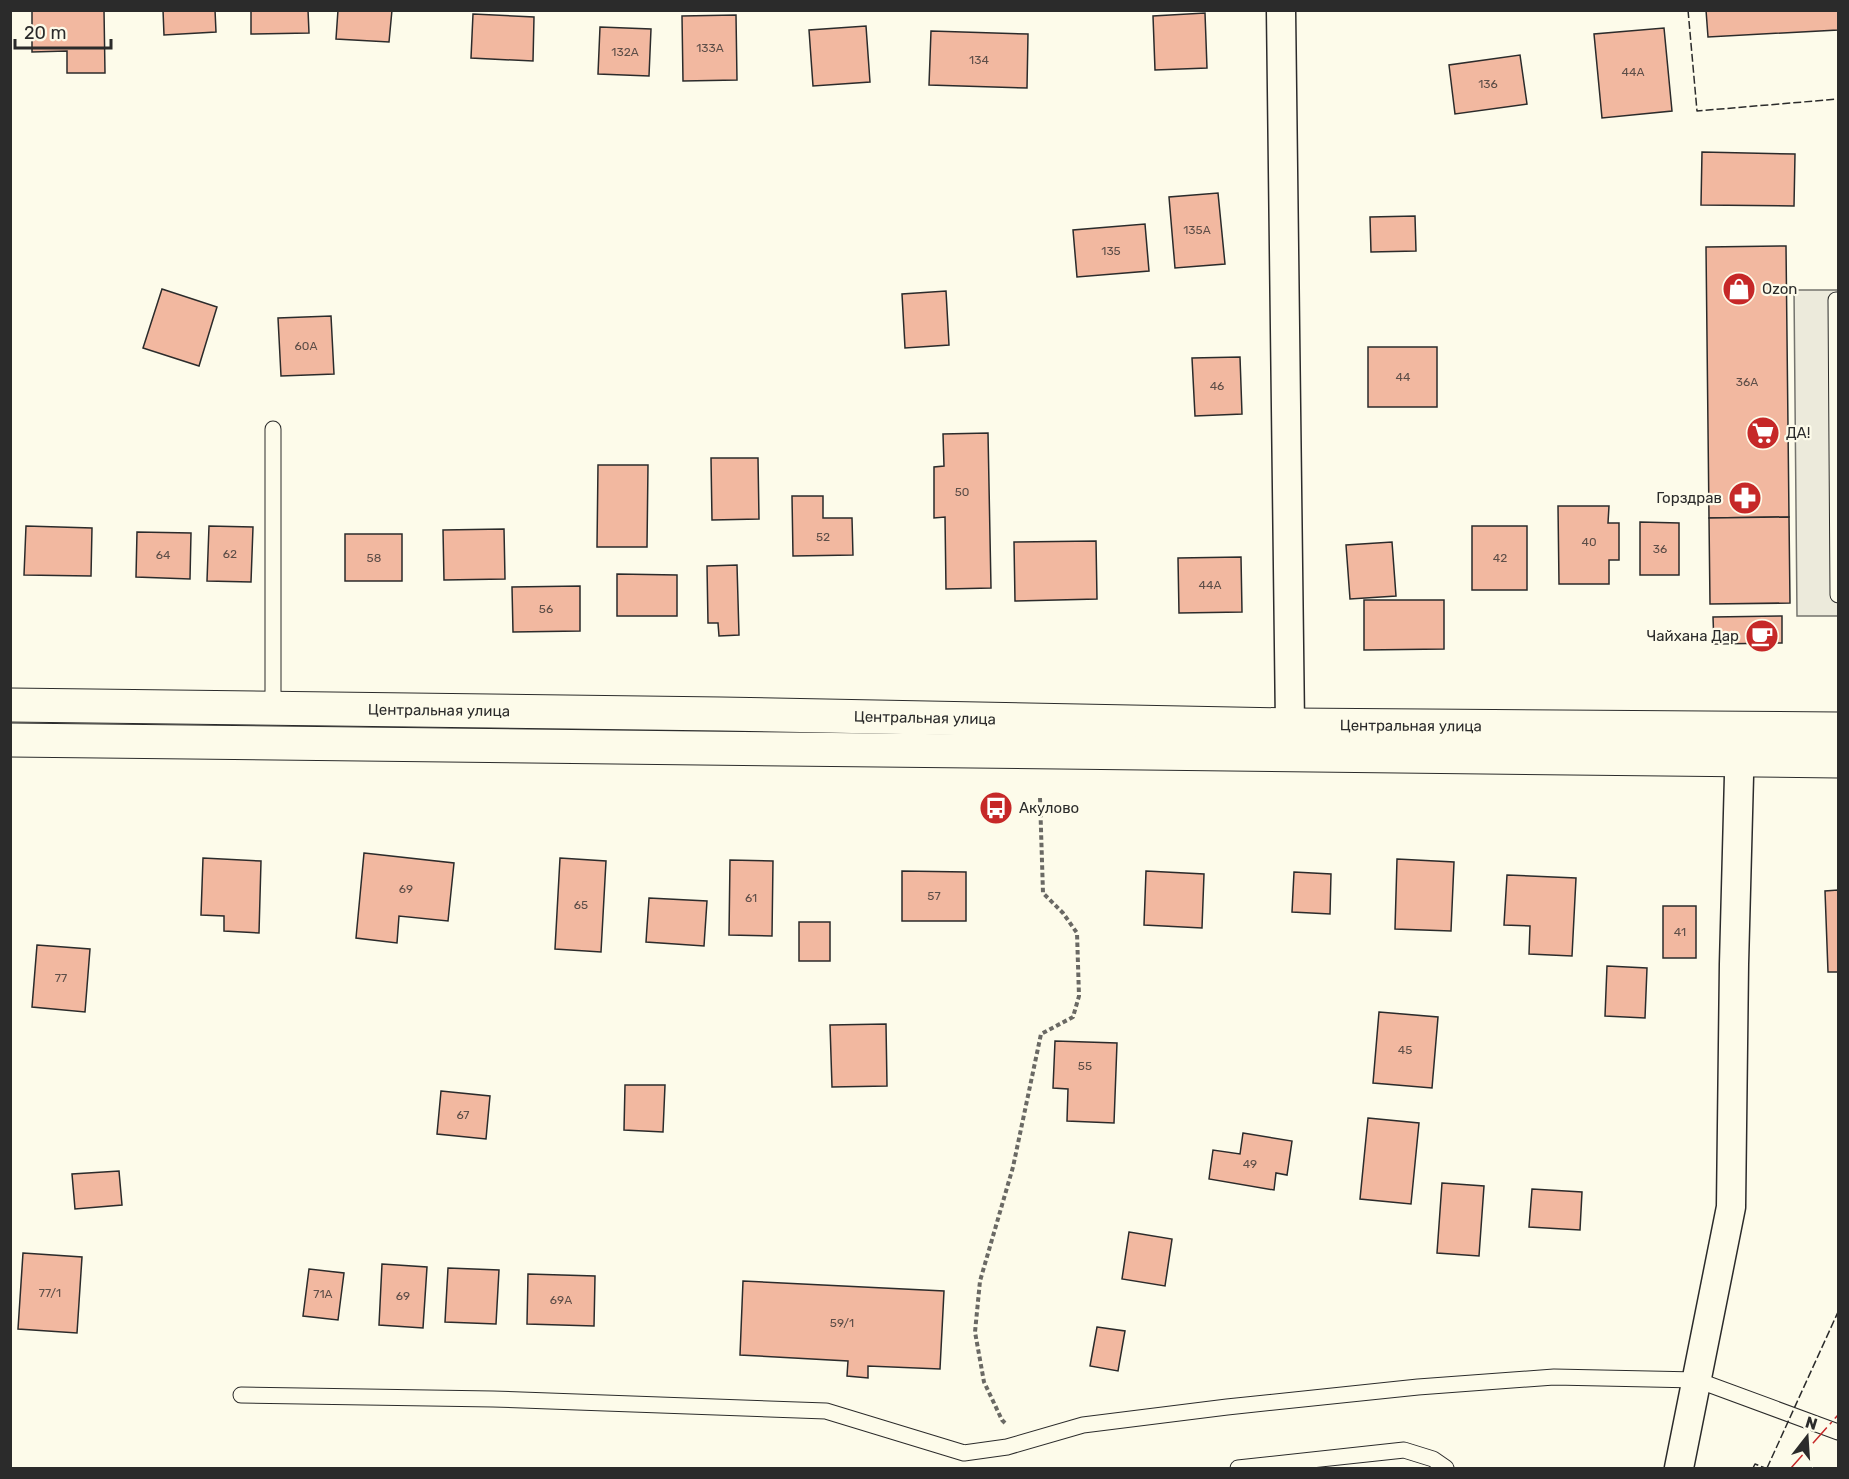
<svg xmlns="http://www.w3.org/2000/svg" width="1849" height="1479" font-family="Rubik,sans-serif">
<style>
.parking{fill:#eceadb;stroke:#74746e;stroke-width:1.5}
.building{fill:#f2b8a0;stroke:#2b2b2b;stroke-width:1.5}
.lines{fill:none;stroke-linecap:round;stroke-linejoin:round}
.lane-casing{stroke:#2b2b2b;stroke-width:17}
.street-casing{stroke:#2b2b2b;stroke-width:31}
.primary-casing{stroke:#2b2b2b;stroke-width:35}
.path{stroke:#6a6964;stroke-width:4;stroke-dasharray:4.5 3;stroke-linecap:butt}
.lane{stroke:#fdfbea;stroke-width:15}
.street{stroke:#fdfbea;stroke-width:28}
.primary{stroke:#fdfbea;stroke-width:33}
.fence{stroke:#2b2b2b;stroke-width:1.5;stroke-dasharray:8 3;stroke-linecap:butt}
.power{stroke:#c62828;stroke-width:1.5;stroke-dasharray:21 4.5 3 4.5;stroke-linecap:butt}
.labels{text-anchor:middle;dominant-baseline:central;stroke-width:4.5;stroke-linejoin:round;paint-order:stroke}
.number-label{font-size:12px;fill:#5d4e48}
.poi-label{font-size:15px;fill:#2b2b2b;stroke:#fdfbea;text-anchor:start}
.street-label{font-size:15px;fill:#2b2b2b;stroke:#fdfbea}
</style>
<rect width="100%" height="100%" fill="#fdfbea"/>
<path class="parking" d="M 1794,290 L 1838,290 L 1838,616 L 1797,616 Z"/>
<g class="building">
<path d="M 32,10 L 104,10 L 105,73 L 67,73 L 67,51 L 32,52 Z"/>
<path d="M 163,10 L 215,10 L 216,32 L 164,35 Z"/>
<path d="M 251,10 L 308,10 L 309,33 L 251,34 Z"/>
<path d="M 338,10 L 392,10 L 389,42 L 336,39 Z"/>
<path d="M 1706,10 L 1838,10 L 1838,30 L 1708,37 Z"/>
<path d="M 1205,13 L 1207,68 L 1155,70 L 1153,16 Z"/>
<path d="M 473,14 L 534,17 L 533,61 L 471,58 Z"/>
<path d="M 736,15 L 737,80 L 683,81 L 682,16 Z"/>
<path d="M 866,26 L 870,82 L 813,86 L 809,30 Z"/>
<path d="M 600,27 L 651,29 L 649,76 L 598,74 Z"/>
<path d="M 1664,28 L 1672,111 L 1602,118 L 1594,34 Z"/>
<path d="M 931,31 L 1028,34 L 1027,88 L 929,85 Z"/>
<path d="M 1520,55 L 1527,104 L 1455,114 L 1449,65 Z"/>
<path d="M 1702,152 L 1795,154 L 1794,206 L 1701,205 Z"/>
<path d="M 1218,193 L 1225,264 L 1175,268 L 1169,197 Z"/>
<path d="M 1415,216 L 1416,251 L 1371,252 L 1370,217 Z"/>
<path d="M 1145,224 L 1149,271 L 1077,277 L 1073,230 Z"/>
<path d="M 1786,246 L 1789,517 L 1709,518 L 1706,247 Z"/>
<path d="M 162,289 L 217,307 L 199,366 L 143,348 Z"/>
<path d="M 946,291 L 949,345 L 905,348 L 902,294 Z"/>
<path d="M 331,316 L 334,374 L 281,376 L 278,318 Z"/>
<rect x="1368" y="347" width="69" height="60"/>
<path d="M 1240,357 L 1242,414 L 1195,416 L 1192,358 Z"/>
<path d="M 988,433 L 991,588 L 946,589 L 945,517 L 934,518 L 934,467 L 944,466 L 943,434 Z"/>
<path d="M 711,458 L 758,458 L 759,519 L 712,520 Z"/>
<path d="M 598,465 L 648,465 L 647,547 L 597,547 Z"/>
<path d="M 792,496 L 823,496 L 823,518 L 852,518 L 853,555 L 793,556 Z"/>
<path d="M 1558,506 L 1609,506 L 1608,523 L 1619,523 L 1619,560 L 1609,560 L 1609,584 L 1559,584 Z"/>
<path d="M 1789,517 L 1790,603 L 1710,604 L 1709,518 Z"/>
<path d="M 1640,522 L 1679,523 L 1679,575 L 1640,575 Z"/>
<path d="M 26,526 L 92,528 L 91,576 L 24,575 Z"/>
<path d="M 209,526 L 253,527 L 251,582 L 207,581 Z"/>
<rect x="1472" y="526" width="55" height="64"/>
<path d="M 504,529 L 505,579 L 444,580 L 443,530 Z"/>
<path d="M 137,532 L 191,533 L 190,579 L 136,577 Z"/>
<rect x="345" y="534" width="57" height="47"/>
<path d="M 1096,541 L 1097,599 L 1015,601 L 1014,542 Z"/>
<path d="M 1392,542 L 1396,596 L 1350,599 L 1346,545 Z"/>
<path d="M 1241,557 L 1242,612 L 1179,613 L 1178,558 Z"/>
<path d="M 737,565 L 739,635 L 719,636 L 718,623 L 708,623 L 707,566 Z"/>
<path d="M 617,574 L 677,575 L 677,616 L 617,616 Z"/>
<path d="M 580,586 L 580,631 L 513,632 L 512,587 Z"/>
<path d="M 1364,600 L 1444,600 L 1444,649 L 1364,650 Z"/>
<path d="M 1782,616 L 1782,643 L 1714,644 L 1713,617 Z"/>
<path d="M 364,853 L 454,863 L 448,921 L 399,916 L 397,943 L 356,938 Z"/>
<path d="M 203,858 L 261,861 L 259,933 L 224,931 L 224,916 L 201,915 Z"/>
<path d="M 560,858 L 606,861 L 601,952 L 555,949 Z"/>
<path d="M 1397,859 L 1454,862 L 1451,931 L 1395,929 Z"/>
<path d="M 730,860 L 773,861 L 772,936 L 729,935 Z"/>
<path d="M 902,871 L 966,872 L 966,921 L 902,921 Z"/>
<path d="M 1146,871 L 1204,874 L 1202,928 L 1144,925 Z"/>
<path d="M 1294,872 L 1331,874 L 1330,914 L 1292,912 Z"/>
<path d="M 1507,875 L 1576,878 L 1572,956 L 1529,954 L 1530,926 L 1504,925 Z"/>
<path d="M 1838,890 L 1838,972 L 1828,972 L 1825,891 Z"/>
<path d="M 649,898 L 707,901 L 704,946 L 646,942 Z"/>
<rect x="1663" y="906" width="33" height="52"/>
<rect x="799" y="922" width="31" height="39"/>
<path d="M 37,945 L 90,949 L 85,1012 L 32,1007 Z"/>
<path d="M 1607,966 L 1647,968 L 1645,1018 L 1605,1016 Z"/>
<path d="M 1379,1012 L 1438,1017 L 1432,1088 L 1373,1083 Z"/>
<path d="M 886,1024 L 887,1086 L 832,1087 L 830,1025 Z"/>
<path d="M 1055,1041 L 1117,1043 L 1114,1123 L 1067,1121 L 1068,1089 L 1053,1088 Z"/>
<path d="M 625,1085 L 665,1085 L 663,1132 L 624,1130 Z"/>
<path d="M 441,1091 L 490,1096 L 486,1139 L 437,1134 Z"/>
<path d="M 1368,1118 L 1419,1123 L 1411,1204 L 1360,1199 Z"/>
<path d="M 1243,1133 L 1292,1141 L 1287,1175 L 1276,1173 L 1274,1190 L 1209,1179 L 1213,1150 L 1240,1154 Z"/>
<path d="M 119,1171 L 122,1205 L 75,1209 L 72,1174 Z"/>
<path d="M 1442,1183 L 1484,1186 L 1479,1256 L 1437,1253 Z"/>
<path d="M 1532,1189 L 1582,1192 L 1580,1230 L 1529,1227 Z"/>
<path d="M 1129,1232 L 1172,1239 L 1165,1286 L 1122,1279 Z"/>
<path d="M 23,1253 L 82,1257 L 77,1333 L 18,1329 Z"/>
<path d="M 382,1264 L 427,1267 L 423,1328 L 379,1325 Z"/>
<path d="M 448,1268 L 499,1270 L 496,1324 L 445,1322 Z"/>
<path d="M 309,1269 L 344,1273 L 338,1320 L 303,1316 Z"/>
<path d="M 528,1274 L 595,1276 L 594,1326 L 527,1324 Z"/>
<path d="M 743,1281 L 944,1291 L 940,1369 L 868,1366 L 868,1378 L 847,1376 L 848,1361 L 740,1355 Z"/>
<path d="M 1097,1327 L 1125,1331 L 1118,1371 L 1090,1366 Z"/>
</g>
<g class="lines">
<defs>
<g id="lane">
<path d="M 1838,595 L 1836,300 L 1838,300"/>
<path d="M 273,708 L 273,429"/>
<path d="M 241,1395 L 493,1399 L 826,1411 L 964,1453 L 1007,1447 L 1083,1425 L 1227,1407 L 1418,1387 L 1554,1377 L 1697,1380 L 1838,1432"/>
<path d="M 1238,1468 L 1404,1450 L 1433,1459 L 1446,1468"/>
</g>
<g id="street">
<path d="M 1281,10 L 1290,725"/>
<path d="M 1679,1468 L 1731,1207 L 1734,964 L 1740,738"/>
</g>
<g id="primary">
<path id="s1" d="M 10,705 L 721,714 L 1290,725 L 1838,729"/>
<path d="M 10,740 L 1838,761"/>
</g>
</defs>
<use href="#lane" class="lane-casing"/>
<use href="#street" class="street-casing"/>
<use href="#primary" class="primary-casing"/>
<path class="path" d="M 1005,1423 L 1002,1420 L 984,1382 L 975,1332 L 980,1281 L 1013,1167 L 1041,1034 L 1073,1017 L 1079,996 L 1077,933 L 1063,913 L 1043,893 L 1040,798"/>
<use href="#lane" class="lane"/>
<use href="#street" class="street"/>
<use href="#primary" class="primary"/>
<g class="fence">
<path d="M 1688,10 L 1697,111 L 1838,99"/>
<path d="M 1753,1468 L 1755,1464 L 1765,1468"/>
<path d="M 1767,1468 L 1838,1312"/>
</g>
<path class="power" d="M 1791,1468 L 1838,1415"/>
</g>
<defs>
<symbol id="shop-disc" viewBox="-11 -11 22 22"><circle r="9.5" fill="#c62828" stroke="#fdfbea"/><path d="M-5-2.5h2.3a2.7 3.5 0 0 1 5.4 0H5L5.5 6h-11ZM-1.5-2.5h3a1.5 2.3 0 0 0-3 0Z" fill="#fff"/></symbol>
<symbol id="supermarket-disc" viewBox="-11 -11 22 22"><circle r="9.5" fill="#c62828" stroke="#fdfbea"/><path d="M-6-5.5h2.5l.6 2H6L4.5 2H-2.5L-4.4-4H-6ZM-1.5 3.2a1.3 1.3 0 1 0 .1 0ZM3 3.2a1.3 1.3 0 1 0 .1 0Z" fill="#fff"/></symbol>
<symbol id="pharmacy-disc" viewBox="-11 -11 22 22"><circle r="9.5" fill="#c62828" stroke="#fdfbea"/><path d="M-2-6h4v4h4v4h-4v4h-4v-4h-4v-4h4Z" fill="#fff"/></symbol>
<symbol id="cafe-disc" viewBox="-11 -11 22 22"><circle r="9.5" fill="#c62828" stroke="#fdfbea"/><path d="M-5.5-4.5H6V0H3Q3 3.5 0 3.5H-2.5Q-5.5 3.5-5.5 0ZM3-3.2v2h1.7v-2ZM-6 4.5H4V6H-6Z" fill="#fff"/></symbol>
<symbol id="bus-disc" viewBox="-11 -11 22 22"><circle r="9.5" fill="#c62828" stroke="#fdfbea"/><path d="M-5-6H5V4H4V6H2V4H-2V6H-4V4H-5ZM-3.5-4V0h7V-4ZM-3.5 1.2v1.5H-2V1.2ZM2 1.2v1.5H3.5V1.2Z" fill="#fff"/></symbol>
</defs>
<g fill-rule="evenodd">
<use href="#shop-disc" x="1720" y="270" width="38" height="38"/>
<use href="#supermarket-disc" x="1744" y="414" width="38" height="38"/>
<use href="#pharmacy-disc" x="1726" y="479" width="38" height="38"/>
<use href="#cafe-disc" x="1743" y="617" width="38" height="38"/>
<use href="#bus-disc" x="977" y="789" width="38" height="38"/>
</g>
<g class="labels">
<g class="number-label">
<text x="710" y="48">133А</text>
<text x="625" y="52">132А</text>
<text x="979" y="60">134</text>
<text x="1633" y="72">44А</text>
<text x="1488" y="84">136</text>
<text x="1197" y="230">135А</text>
<text x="1111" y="251">135</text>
<text x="306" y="346">60А</text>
<text x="1403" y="377">44</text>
<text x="1747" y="382">36А</text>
<text x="1217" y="386">46</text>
<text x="962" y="492">50</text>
<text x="823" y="537">52</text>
<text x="1589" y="542">40</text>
<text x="1660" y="549">36</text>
<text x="230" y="554">62</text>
<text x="163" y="555">64</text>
<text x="374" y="558">58</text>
<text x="1500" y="558">42</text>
<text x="1210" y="585">44А</text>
<text x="546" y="609">56</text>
<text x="406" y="889">69</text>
<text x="934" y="896">57</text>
<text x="751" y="898">61</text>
<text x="581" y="905">65</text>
<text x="1680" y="932">41</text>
<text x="61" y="978">77</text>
<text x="1405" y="1050">45</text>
<text x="1085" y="1066">55</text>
<text x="463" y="1115">67</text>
<text x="1250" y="1164">49</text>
<text x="50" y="1293">77/1</text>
<text x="323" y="1294">71А</text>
<text x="403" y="1296">69</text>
<text x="561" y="1300">69А</text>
<text x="842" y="1323">59/1</text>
</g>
<g class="poi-label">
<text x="1762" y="289">Ozon</text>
<text x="1786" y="433">ДА!</text>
<text x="1722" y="498" text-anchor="end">Горздрав</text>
<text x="1739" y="636" text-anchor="end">Чайхана Дар</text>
<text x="1019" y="808">Акулово</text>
</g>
<g class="street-label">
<text stroke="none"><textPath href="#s1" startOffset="429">Центральная улица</textPath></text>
<text stroke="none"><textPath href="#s1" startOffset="915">Центральная улица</textPath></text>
<text stroke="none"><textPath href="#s1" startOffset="1401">Центральная улица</textPath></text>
</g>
</g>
<rect width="1849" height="1479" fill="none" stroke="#2b2b2b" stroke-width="24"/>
<g transform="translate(1807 1437) rotate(17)" stroke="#fdfbea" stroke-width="4.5" paint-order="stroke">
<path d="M0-4.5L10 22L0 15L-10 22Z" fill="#2b2b2b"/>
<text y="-9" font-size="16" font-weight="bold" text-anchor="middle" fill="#2b2b2b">N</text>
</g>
<path d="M15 39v9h96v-9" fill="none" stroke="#2b2b2b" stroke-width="3"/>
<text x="24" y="39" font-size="18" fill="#2b2b2b" stroke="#fdfbea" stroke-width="4.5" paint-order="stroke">20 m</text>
</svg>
